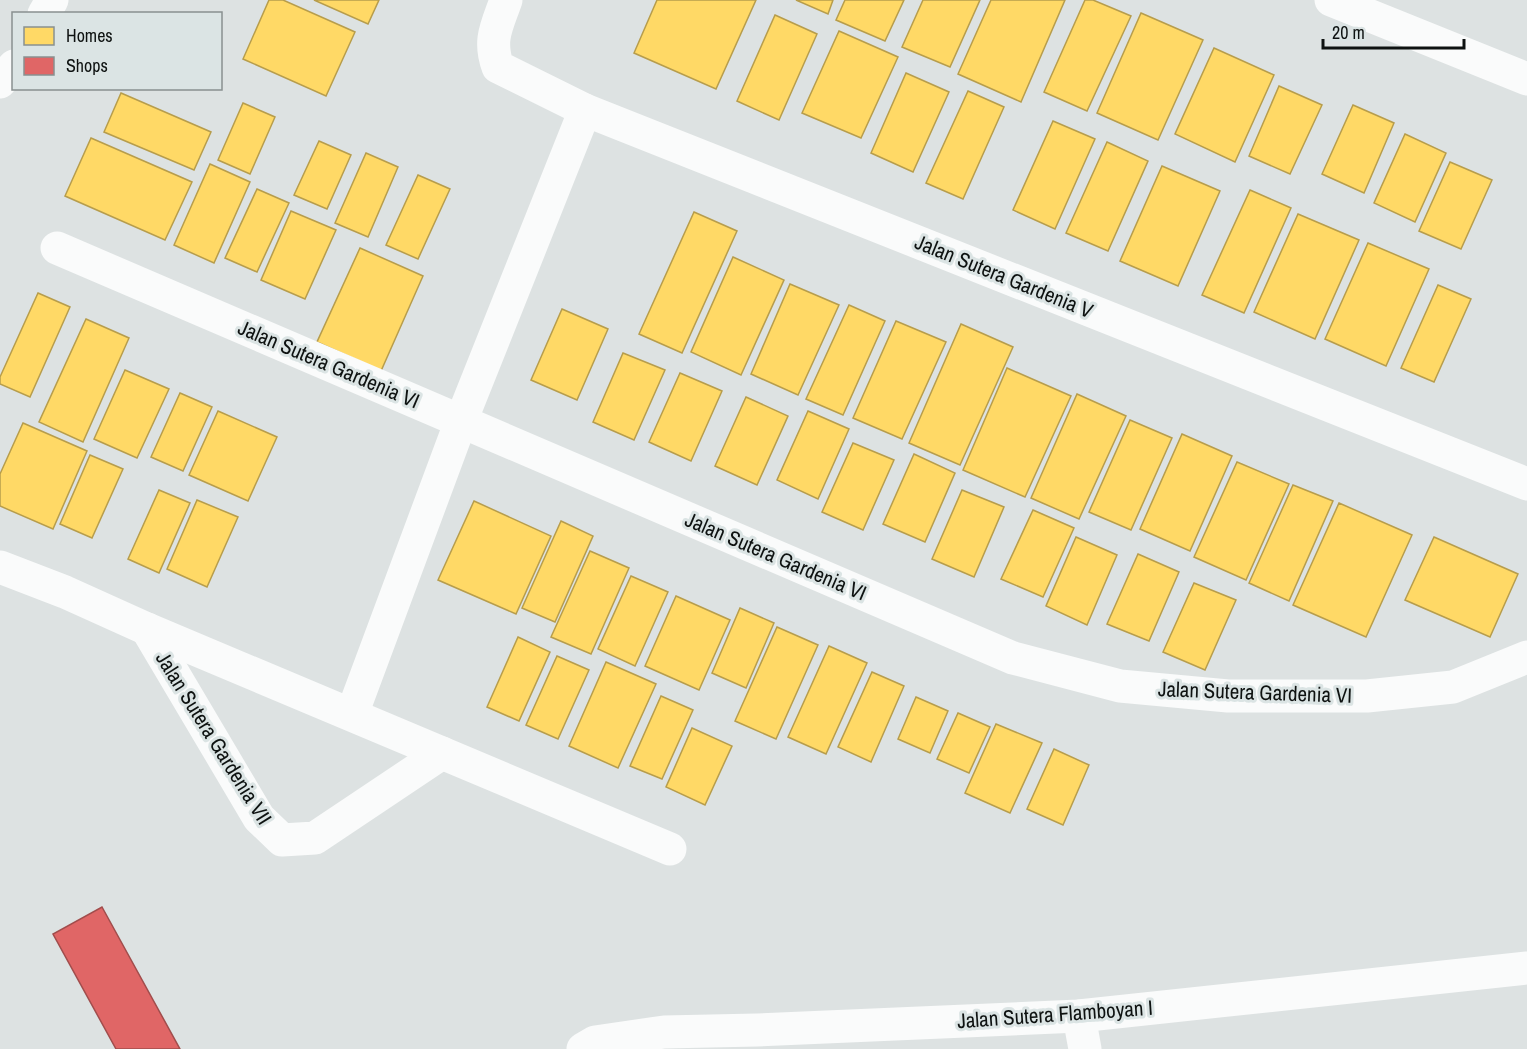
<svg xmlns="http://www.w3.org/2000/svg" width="1527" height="1049" font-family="'Archivo Narrow',sans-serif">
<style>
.homes{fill:#ffd966;stroke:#b79d4c;stroke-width:1.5}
.shops{fill:#e06666;stroke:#a14d4c;stroke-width:1.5}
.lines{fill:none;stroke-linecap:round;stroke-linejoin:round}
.minor{stroke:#fafbfb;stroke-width:33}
.labels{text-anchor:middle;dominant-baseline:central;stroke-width:6;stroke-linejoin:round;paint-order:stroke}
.street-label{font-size:21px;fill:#0e1211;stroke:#dbe4e4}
</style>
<rect width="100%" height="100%" fill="#dde2e2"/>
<g class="homes">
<path d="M 269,0 L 283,0 L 355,32 L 326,96 L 243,59 Z"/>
<path d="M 314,0 L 379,0 L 368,24 Z"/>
<path d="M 657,0 L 756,0 L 716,89 L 634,53 Z"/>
<path d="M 796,0 L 833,0 L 828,14 Z"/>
<path d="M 845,0 L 904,0 L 885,41 L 836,20 Z"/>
<path d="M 923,0 L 980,0 L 950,67 L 902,47 Z"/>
<path d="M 991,0 L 1065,0 L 1021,102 L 958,74 Z"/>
<path d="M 1085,0 L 1093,0 L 1131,16 L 1087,111 L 1044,92 Z"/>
<path d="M 1141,13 L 1203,40 L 1158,140 L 1097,113 Z"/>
<path d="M 775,15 L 817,34 L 779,120 L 737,101 Z"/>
<path d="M 839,31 L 898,57 L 861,138 L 802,113 Z"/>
<path d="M 1214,48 L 1274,75 L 1235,162 L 1175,134 Z"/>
<path d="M 906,73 L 949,92 L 913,172 L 871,153 Z"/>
<path d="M 1279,86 L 1322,105 L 1290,174 L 1249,156 Z"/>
<path d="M 968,91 L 1004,107 L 963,199 L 926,183 Z"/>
<path d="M 121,93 L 211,132 L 194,170 L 104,132 Z"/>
<path d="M 243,103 L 275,117 L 250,174 L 218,160 Z"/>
<path d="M 1353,105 L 1394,123 L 1364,193 L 1322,174 Z"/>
<path d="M 1053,121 L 1095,139 L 1055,229 L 1013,210 Z"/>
<path d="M 1405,134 L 1446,153 L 1415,222 L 1374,203 Z"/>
<path d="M 91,138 L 192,182 L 165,240 L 65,196 Z"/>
<path d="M 319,141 L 351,155 L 327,209 L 294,195 Z"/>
<path d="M 1107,142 L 1148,161 L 1108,251 L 1066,233 Z"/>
<path d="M 366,153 L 398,167 L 368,237 L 335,223 Z"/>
<path d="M 1450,162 L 1492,180 L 1461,249 L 1419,231 Z"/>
<path d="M 210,164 L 250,182 L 214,263 L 174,245 Z"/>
<path d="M 1162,166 L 1220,191 L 1178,286 L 1120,261 Z"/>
<path d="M 418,175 L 450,189 L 418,259 L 386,245 Z"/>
<path d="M 257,189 L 289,203 L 257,272 L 225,258 Z"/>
<path d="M 1250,190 L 1291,208 L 1244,313 L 1202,295 Z"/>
<path d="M 291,211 L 336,230 L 305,299 L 261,280 Z"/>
<path d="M 694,212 L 737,231 L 682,353 L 639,334 Z"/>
<path d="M 1298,214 L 1359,240 L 1315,339 L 1254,312 Z"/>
<path d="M 1368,243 L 1429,269 L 1386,366 L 1325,339 Z"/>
<path d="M 360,248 L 423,276 L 381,371 L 317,342 Z"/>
<path d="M 733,257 L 784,280 L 741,375 L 691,352 Z"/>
<path d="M 790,284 L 839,305 L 798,395 L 751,374 Z"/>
<path d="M 1438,285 L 1471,299 L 1434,382 L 1401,368 Z"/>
<path d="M 38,293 L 70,307 L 30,397 L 0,384 L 0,377 Z"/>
<path d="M 849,305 L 885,321 L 843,415 L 806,399 Z"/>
<path d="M 562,309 L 608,329 L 577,400 L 531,380 Z"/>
<path d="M 86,319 L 129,338 L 83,442 L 39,422 Z"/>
<path d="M 896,321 L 946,342 L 902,439 L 853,418 Z"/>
<path d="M 961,324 L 1013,347 L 960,465 L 909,443 Z"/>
<path d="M 623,353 L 665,370 L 634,440 L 593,422 Z"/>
<path d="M 1007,368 L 1071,396 L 1025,497 L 963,470 Z"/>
<path d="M 125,370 L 169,389 L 137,458 L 94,439 Z"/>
<path d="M 680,373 L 722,391 L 691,461 L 649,442 Z"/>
<path d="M 180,393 L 212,407 L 183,471 L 151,457 Z"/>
<path d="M 1077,394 L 1126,416 L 1079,519 L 1031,498 Z"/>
<path d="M 746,397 L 788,416 L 757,485 L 715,466 Z"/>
<path d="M 218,411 L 277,437 L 248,501 L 189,475 Z"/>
<path d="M 808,411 L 849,429 L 818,499 L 777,480 Z"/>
<path d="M 1130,420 L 1172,438 L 1131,530 L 1089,512 Z"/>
<path d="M 23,423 L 87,451 L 53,529 L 0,506 L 0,474 Z"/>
<path d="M 1182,434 L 1232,456 L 1190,551 L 1140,529 Z"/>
<path d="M 853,443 L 894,460 L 863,530 L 822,512 Z"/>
<path d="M 914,454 L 955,473 L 925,542 L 883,524 Z"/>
<path d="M 90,455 L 123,469 L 92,538 L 60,524 Z"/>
<path d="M 1237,462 L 1289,484 L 1246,580 L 1194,557 Z"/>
<path d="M 1293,485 L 1333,501 L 1289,601 L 1249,583 Z"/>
<path d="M 159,490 L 190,503 L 159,573 L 128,559 Z"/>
<path d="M 962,490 L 1004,507 L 974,577 L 932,559 Z"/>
<path d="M 197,500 L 238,517 L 207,587 L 167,569 Z"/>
<path d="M 474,501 L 551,536 L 516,614 L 438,580 Z"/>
<path d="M 1339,503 L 1412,535 L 1366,637 L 1293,605 Z"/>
<path d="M 1033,510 L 1074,528 L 1043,597 L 1001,579 Z"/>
<path d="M 561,521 L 593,536 L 555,622 L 522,608 Z"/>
<path d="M 1076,537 L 1117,555 L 1087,625 L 1046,606 Z"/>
<path d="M 1434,537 L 1518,574 L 1490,637 L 1405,600 Z"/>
<path d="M 590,551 L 629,568 L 591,654 L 551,637 Z"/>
<path d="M 1138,554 L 1179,572 L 1149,641 L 1107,624 Z"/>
<path d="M 631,576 L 668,592 L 635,666 L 598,649 Z"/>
<path d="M 1194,583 L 1236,600 L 1205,670 L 1163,652 Z"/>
<path d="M 676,596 L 730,620 L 699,690 L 645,666 Z"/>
<path d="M 740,608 L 774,623 L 746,688 L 712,673 Z"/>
<path d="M 777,627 L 818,645 L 776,739 L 735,721 Z"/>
<path d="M 518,637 L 550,652 L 519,721 L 487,707 Z"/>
<path d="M 829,646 L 867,663 L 826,754 L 788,737 Z"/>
<path d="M 557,656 L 589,670 L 558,739 L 526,725 Z"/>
<path d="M 606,662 L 656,684 L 618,768 L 569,746 Z"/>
<path d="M 872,672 L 904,686 L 871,762 L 838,747 Z"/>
<path d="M 661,696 L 693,710 L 662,779 L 630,766 Z"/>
<path d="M 916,697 L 948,711 L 930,753 L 898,739 Z"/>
<path d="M 958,713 L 990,727 L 969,773 L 937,759 Z"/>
<path d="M 996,724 L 1042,743 L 1010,813 L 965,793 Z"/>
<path d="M 692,728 L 732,746 L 705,805 L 666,787 Z"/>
<path d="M 1054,749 L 1089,765 L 1063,825 L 1027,809 Z"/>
</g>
<path class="shops" d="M 102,907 L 180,1049 L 116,1049 L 53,934 Z"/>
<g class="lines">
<g class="minor">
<path d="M 506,0 C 497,26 488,40 498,67 L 585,110 L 1527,484"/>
<path d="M 1331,0 L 1527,79"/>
<path d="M 44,14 L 52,0"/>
<path d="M 0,82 L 14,66"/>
<path d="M 57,248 L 1013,658 L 1120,686 L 1228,696 L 1367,696 L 1453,687 L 1527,657"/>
<path d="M 0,567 L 65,592 L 147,629 L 670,849"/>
<path d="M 147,629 L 259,818 L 282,840 L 315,838 L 442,753"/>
<path d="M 352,714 L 461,421 L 585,110"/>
<path d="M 1079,1016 L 1085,1049"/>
<path d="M 583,1049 L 595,1042 L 664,1032 L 757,1030 L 1079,1016 L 1527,968"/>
</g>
</g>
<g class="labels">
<g class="street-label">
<text transform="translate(1004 276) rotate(22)">Jalan Sutera Gardenia V</text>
<text transform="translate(329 364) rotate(23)">Jalan Sutera Gardenia VI</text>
<text transform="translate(776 556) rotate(23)">Jalan Sutera Gardenia VI</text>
<text transform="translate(1255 692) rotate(2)">Jalan Sutera Gardenia VI</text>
<text transform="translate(214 738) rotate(58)">Jalan Sutera Gardenia VII</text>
<text transform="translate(1055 1014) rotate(-4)">Jalan Sutera Flamboyan I</text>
</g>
</g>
<rect x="12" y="12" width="210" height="78" fill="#dbe4e4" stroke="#899090" stroke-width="1.5"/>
<rect x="24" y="27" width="30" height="18" fill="#ffd966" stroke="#899090" stroke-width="1.5"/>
<text x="66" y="42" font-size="18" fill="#0e1211">Homes</text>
<rect x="24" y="57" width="30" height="18" fill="#e06666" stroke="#899090" stroke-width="1.5"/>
<text x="66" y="72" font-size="18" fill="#0e1211">Shops</text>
<path d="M1323 39v9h141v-9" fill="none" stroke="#0e1211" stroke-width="3"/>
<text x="1332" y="39" font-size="18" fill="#0e1211" stroke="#dbe4e4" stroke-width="4.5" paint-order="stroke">20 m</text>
</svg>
